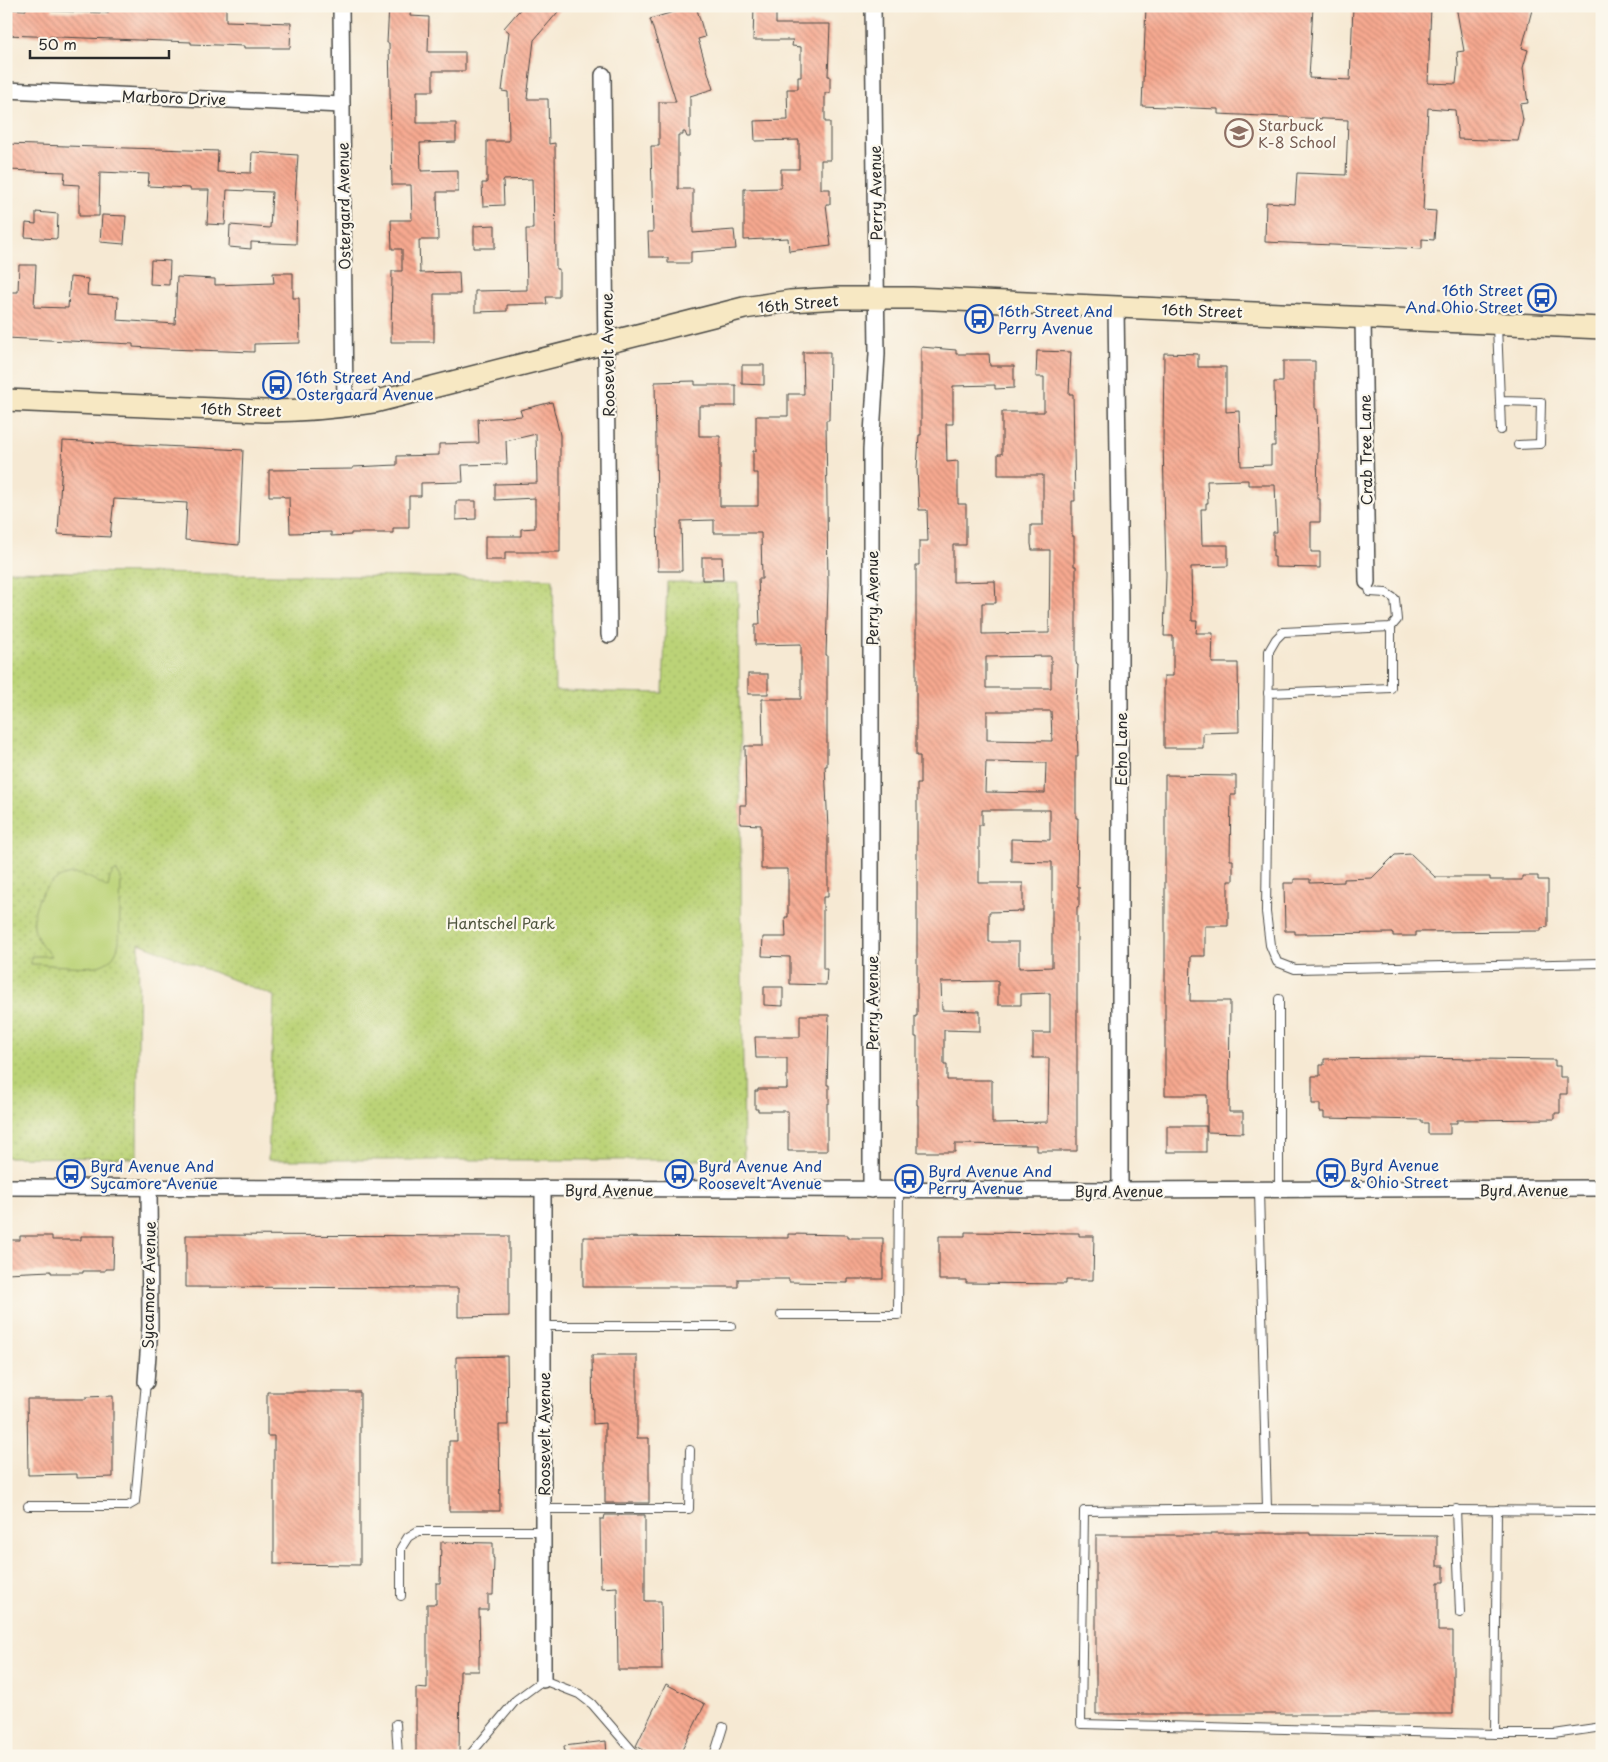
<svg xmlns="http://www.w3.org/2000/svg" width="1608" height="1762" font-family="'Playpen Sans',sans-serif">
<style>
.green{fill:url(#green-dots);stroke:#737f51}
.pitch{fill:#bbd377;stroke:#737f51}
.building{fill:url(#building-back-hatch);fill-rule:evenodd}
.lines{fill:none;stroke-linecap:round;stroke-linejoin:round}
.lane-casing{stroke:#494844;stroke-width:10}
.street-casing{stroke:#494844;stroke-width:18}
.secondary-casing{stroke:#494844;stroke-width:24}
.lane{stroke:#fff;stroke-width:8}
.street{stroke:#fff;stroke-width:15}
.secondary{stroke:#f7e8c3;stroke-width:21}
.labels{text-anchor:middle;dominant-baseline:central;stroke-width:4.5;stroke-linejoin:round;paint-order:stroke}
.street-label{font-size:15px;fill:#2b2b2b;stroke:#fbf7ec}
.education-label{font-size:15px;fill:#785e54;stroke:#fbf7ec;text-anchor:start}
.transit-label{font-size:15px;fill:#164399;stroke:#fbf7ec;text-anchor:start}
.park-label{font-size:15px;fill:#4f553e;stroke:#fbf7ec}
</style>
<defs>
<pattern id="green-dots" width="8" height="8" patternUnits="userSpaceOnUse" patternTransform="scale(1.25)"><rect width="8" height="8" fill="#bbd377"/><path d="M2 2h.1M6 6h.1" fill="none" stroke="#a1b567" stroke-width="1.8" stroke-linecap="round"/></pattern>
<pattern id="building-back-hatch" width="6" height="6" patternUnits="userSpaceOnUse" patternTransform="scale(1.25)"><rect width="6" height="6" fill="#f7a990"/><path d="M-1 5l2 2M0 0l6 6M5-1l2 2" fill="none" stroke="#c88a76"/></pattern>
</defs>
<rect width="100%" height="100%" fill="#fbf7ec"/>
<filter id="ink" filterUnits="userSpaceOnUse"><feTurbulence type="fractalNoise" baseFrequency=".02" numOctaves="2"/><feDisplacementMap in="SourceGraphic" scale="10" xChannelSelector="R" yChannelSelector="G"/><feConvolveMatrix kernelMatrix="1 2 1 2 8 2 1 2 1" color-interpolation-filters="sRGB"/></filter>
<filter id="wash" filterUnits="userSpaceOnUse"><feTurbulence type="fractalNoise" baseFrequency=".0096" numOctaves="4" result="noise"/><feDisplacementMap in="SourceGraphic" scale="20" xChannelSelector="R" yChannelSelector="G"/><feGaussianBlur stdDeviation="1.12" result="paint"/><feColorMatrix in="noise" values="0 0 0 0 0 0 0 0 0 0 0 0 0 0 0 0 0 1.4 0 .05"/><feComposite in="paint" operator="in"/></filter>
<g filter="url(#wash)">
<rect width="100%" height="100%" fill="#f6e9d3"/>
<path class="green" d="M 6,571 L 553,579 L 555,691 L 663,693 L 667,582 L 738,583 L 744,1160 L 268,1160 L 274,996 L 139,943 L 137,1158 L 6,1157 Z"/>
<path class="pitch" d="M 116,870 L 121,878 L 119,942 C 117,953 112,961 101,965 C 92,969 44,964 31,964 L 31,956 L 52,956 C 44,948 36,940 34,927 C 31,902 49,873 77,874 C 88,875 99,883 108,888 L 110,877 Z"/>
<g id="blocks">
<g class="building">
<path d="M 26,6 L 53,6 L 52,11 L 108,13 L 108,6 L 226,6 L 226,21 L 291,23 L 290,48 L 244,48 L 244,46 L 191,44 L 191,42 L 6,35 L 6,9 L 26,10 Z"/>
<path d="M 389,6 L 411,6 L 410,16 L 429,17 L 428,52 L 465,52 L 465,71 L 433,71 L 433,91 L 417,91 L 417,123 L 456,123 L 456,142 L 420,143 L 421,171 L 458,170 L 458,192 L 437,192 L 438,240 L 419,240 L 420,273 L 459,272 L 460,294 L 434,294 L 434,342 L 391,342 L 392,271 L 402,271 L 402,249 L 392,249 L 391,220 L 412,220 L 411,185 L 392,185 L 389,43 L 387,43 Z"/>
<path d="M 523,6 L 563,6 L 534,40 L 527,99 L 548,99 L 549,144 L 555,143 L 556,269 L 559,269 L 559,297 L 546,297 L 547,304 L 507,305 L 507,311 L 475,312 L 475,291 L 527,290 L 526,229 L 533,229 L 532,179 L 503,180 L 504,205 L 483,206 L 482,183 L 487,183 L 487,141 L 509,141 L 508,92 L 502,91 L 509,32 L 504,28 Z"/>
<path d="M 693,6 L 696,6 L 705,37 L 698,39 L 713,89 L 690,96 L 690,137 L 687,137 L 685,132 L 683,132 L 683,135 L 678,135 L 678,189 L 693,189 L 693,233 L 734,230 L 736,249 L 691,252 L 691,263 L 668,263 L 668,258 L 664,258 L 664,257 L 649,257 L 648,232 L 653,232 L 651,146 L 659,146 L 659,102 L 676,102 L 650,19 Z"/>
<path d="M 754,6 L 776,6 L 776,24 L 830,24 L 828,76 L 830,76 L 830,93 L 825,93 L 825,122 L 830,122 L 830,160 L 821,160 L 821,189 L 830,189 L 830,204 L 826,204 L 831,246 L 789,251 L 788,238 L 744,240 L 744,189 L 781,188 L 781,169 L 799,169 L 799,140 L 755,141 L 754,121 L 788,120 L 787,89 L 798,89 L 798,77 L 801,77 L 801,47 L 792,46 L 793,40 L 753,40 Z"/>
<path d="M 1146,6 L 1313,6 L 1309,78 L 1350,80 L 1353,6 L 1431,6 L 1428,83 L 1456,84 L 1458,65 L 1457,52 L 1464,51 L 1456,6 L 1533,6 L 1522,48 L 1528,50 L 1523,68 L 1528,103 L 1520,104 L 1523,120 L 1518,141 L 1458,139 L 1455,110 L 1428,108 L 1423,210 L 1436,211 L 1434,240 L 1422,239 L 1422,249 L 1265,242 L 1266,202 L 1295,204 L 1297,173 L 1346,175 L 1348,120 L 1218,114 L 1218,109 L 1142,106 Z"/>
<path d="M 6,144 L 218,151 L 217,172 L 251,173 L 252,152 L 298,155 L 295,201 L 297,201 L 296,244 L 251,242 L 251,249 L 229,247 L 230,225 L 270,228 L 272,192 L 227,190 L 225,225 L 207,224 L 209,190 L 190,190 L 190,188 L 148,186 L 149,174 L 100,172 L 99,216 L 79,216 L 79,185 L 64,184 L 65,172 L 6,170 Z"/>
<path d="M 36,212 L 58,214 L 57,239 L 25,237 L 26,223 L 36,224 Z"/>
<path d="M 102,215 L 126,216 L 124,244 L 100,242 Z"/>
<path d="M 495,225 L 495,248 L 474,248 L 474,226 Z"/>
<path d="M 151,260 L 170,261 L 169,285 L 150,284 Z"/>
<path d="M 19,265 L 36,265 L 34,307 L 68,308 L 70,277 L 88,279 L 87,295 L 118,297 L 117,320 L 175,324 L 177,277 L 215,279 L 215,285 L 274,283 L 273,273 L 293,273 L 293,298 L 299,298 L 300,343 L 254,344 L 254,352 L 167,349 L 133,347 L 133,344 L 6,338 L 6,292 L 18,292 Z"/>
<path d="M 921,347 L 956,350 L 956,354 L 989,354 L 990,366 L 1014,366 L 1014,388 L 995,389 L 995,385 L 953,386 L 953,424 L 946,424 L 947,462 L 958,461 L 958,504 L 966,504 L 966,545 L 953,545 L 953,582 L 995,581 L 996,603 L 982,603 L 982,634 L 1049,633 L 1050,550 L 1032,550 L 1031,544 L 1031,525 L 1043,525 L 1043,475 L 998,475 L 998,454 L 1002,454 L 1002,412 L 1044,412 L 1044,377 L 1036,377 L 1037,351 L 1071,352 L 1069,394 L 1073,394 L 1075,501 L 1072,501 L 1072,536 L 1074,536 L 1074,566 L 1076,566 L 1076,662 L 1077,665 L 1078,665 L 1076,702 L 1078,756 L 1076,756 L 1076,818 L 1078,818 L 1077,886 L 1079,887 L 1079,906 L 1077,907 L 1077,1151 L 1037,1151 L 1037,1145 L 955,1144 L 955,1152 L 918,1152 L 918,1105 L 917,1105 L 917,1037 L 915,1037 L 915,1016 L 917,1016 L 917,784 L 920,784 L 920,756 L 916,756 L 916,565 L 919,565 L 919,541 L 928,541 L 927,510 L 919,510 L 917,469 L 919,435 L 921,435 ZM 1051,656 L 1051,688 L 986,688 L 986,657 ZM 987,711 L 1051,711 L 1052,741 L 987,740 ZM 986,762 L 1046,763 L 1045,793 L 985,792 ZM 982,810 L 1050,810 L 1050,840 L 1011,839 L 1011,861 L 1052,862 L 1052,967 L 1019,968 L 1019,942 L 989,942 L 989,912 L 1023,911 L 1023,883 L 979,883 L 979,825 L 982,825 ZM 998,981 L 998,1005 L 1021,1005 L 1021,994 L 1050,993 L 1050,1033 L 1033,1033 L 1033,1058 L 1049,1058 L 1048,1122 L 992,1123 L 992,1080 L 947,1080 L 947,1065 L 944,1065 L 944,1030 L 980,1031 L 980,1011 L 942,1010 L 941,982 Z"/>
<path d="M 803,352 L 830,352 L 829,420 L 826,420 L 828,586 L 826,655 L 827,655 L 827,766 L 825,766 L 828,829 L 828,897 L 823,897 L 823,969 L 827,969 L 826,985 L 790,984 L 790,957 L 762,956 L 763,937 L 786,937 L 785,917 L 788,917 L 788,869 L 761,869 L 761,825 L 740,824 L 740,805 L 746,805 L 745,746 L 763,746 L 762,699 L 801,699 L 801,644 L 755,645 L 755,624 L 760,624 L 758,579 L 762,579 L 761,533 L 714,533 L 714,520 L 681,521 L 682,571 L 658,571 L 655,382 L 695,381 L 695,385 L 736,385 L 736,406 L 699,406 L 699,436 L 720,436 L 720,506 L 758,506 L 758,473 L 753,473 L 753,451 L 756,451 L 756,416 L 788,416 L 788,394 L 804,394 Z"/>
<path d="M 1164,353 L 1198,354 L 1198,367 L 1226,367 L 1226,412 L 1239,411 L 1241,466 L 1271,465 L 1271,446 L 1275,446 L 1274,382 L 1283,382 L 1283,361 L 1315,361 L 1315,409 L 1317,409 L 1318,444 L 1317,499 L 1320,499 L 1320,522 L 1311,522 L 1311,552 L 1320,552 L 1320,568 L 1275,567 L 1275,557 L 1273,557 L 1273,532 L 1277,532 L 1275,485 L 1248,485 L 1248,480 L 1207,481 L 1208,503 L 1206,503 L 1206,509 L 1201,509 L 1202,545 L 1228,545 L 1228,566 L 1191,567 L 1192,621 L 1197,621 L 1196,633 L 1213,633 L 1212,663 L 1238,663 L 1239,732 L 1203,733 L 1203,748 L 1164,748 L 1164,676 L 1173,676 L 1173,636 L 1164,636 L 1166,575 L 1163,440 Z"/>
<path d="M 742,365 L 764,365 L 764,385 L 742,384 Z"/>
<path d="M 552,402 L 560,435 L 560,552 L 505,552 L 505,560 L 485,560 L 485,536 L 521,536 L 521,529 L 535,528 L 535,498 L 495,500 L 495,484 L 537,483 L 536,434 L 506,441 L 507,464 L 462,465 L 463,482 L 421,483 L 421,496 L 409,496 L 409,528 L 393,528 L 393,533 L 351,533 L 351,535 L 331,536 L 331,532 L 290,533 L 289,497 L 284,497 L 283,496 L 269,496 L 269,470 L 353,469 L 353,467 L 397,465 L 397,456 L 439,455 L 439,444 L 479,443 L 478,419 L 522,416 L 520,410 Z"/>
<path d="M 63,441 L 243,450 L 239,545 L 185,540 L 187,503 L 114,499 L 110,537 L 58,534 Z"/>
<path d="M 456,501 L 476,501 L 476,519 L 456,520 Z"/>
<path d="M 702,557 L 722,557 L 723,580 L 702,580 Z"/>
<rect x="748" y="674" width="20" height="20"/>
<path d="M 1165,775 L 1236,776 L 1236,795 L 1231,795 L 1230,860 L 1233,860 L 1233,881 L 1228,881 L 1228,926 L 1205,926 L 1205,956 L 1191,956 L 1190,1001 L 1230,1001 L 1229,1112 L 1243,1112 L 1243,1133 L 1207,1132 L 1207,1095 L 1165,1095 Z"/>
<path d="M 1411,854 L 1435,877 L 1490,877 L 1490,880 L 1522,880 L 1522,876 L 1538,876 L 1538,880 L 1548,880 L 1548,927 L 1541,928 L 1541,931 L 1416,932 L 1416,936 L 1393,936 L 1393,933 L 1295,934 L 1295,931 L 1285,931 L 1284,883 L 1294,883 L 1294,879 L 1310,879 L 1310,883 L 1344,882 L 1344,879 L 1372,878 L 1395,855 Z"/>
<path d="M 764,987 L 783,987 L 783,1006 L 764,1005 Z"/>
<path d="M 800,1015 L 829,1015 L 827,1085 L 829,1085 L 829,1104 L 827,1104 L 827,1151 L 788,1151 L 788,1111 L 758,1111 L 758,1109 L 755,1109 L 755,1091 L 758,1091 L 758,1089 L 787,1089 L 787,1058 L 756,1058 L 755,1037 L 800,1037 Z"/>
<path d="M 1403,1058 L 1555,1060 L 1555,1066 L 1560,1066 L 1560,1077 L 1567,1077 L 1567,1094 L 1560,1094 L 1560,1113 L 1555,1113 L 1555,1119 L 1457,1120 L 1457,1123 L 1450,1123 L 1450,1134 L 1428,1134 L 1428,1123 L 1422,1123 L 1422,1120 L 1324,1118 L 1324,1112 L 1320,1112 L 1320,1104 L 1312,1104 L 1312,1076 L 1320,1076 L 1320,1065 L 1324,1065 L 1324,1059 Z"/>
<rect x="1167" y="1126" width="39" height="26"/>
<path d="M 965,1232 L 1079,1233 L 1079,1236 L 1094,1236 L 1093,1280 L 1066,1280 L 1066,1284 L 966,1283 L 966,1280 L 939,1280 L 939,1236 L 965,1236 Z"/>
<path d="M 788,1234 L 848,1235 L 848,1238 L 883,1238 L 883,1279 L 848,1279 L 848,1283 L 789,1282 L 789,1279 L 738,1279 L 738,1287 L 583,1287 L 583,1237 L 788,1238 Z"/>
<path d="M 186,1235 L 509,1236 L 509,1316 L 458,1317 L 458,1288 L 186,1287 Z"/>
<path d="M 20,1236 L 52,1236 L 52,1240 L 81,1240 L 81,1236 L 114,1236 L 113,1269 L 105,1269 L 105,1271 L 83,1271 L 83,1273 L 51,1273 L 51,1271 L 6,1273 L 6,1240 L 20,1240 Z"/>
<path d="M 592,1355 L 637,1355 L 637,1438 L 649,1438 L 649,1503 L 605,1503 L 605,1423 L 593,1424 Z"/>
<path d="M 507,1356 L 508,1425 L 499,1425 L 500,1511 L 449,1511 L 449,1441 L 457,1441 L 456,1357 Z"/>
<path d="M 267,1392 L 360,1392 L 360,1565 L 274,1564 L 274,1436 L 267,1436 Z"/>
<path d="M 113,1396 L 113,1477 L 77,1478 L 77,1474 L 28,1475 L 27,1399 L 86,1399 L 86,1397 Z"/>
<path d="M 605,1515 L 645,1515 L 645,1601 L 661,1601 L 662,1670 L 618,1670 L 617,1587 L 601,1588 L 600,1519 L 604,1519 Z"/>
<path d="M 1210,1533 L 1310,1533 L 1310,1535 L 1437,1536 L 1437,1566 L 1444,1566 L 1444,1582 L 1438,1582 L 1438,1631 L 1453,1631 L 1453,1714 L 1096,1714 L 1096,1535 L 1210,1535 Z"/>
<path d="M 441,1542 L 493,1543 L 493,1558 L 494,1558 L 493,1595 L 488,1595 L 488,1610 L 479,1610 L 480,1656 L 479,1656 L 479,1671 L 460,1671 L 459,1756 L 416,1756 L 416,1688 L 427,1689 L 427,1604 L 436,1604 L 436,1583 L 440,1583 Z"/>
<path d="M 666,1684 L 705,1704 L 679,1756 L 655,1756 L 636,1746 Z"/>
<path d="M 606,1741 L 607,1756 L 565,1756 L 564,1746 Z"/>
</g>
</g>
</g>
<g filter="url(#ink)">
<use href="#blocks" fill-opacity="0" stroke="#494844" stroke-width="1"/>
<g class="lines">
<defs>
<g id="lane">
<path d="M 1497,325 L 1500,401 L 1541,402 L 1540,444 L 1518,445"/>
<path d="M 1500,401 L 1501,430"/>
<path d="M 1367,582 L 1370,592 L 1386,593 L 1395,599 L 1397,620 L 1391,627 L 1283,632 L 1276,639 L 1269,651 L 1266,912 L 1270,945 L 1277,962 L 1295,969 L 1602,963"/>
<path d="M 1268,693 L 1391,688 L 1391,627"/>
<path d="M 1259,1190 L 1267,1509 L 1602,1511"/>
<path d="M 1279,1190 L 1279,999"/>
<path d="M 781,1315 L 898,1315 L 899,1190"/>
<path d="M 543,1326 L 731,1326"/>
<path d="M 28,1506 L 128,1506 L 135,1502 L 146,1382"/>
<path d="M 543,1509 L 689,1509 L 690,1450"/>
<path d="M 1267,1509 L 1084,1511 L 1081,1724 L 1495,1734"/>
<path d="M 1456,1509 L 1460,1613"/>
<path d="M 1497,1510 L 1495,1734 L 1554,1734 L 1602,1727"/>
<path d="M 401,1596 L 401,1548 L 408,1537 L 418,1531 L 543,1531"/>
<path d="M 396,1724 L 398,1756"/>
<path d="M 469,1756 L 516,1700 L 543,1680 L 579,1694 L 592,1704 L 637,1756"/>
<path d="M 714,1756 L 723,1727"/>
</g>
<g id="street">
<path d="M 341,6 L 345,407"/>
<path d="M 603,75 L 609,635"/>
<path d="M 6,90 L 342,105"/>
<path d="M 1116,307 L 1120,602 L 1120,1190"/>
<path d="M 1363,317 L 1367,582"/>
<path d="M 6,1187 L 1120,1190 L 1602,1188"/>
<path d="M 543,1188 L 543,1680"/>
<path d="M 871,1190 L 871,450 L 877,354 L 873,6"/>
<path d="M 146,1382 L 150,1326 L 149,1187"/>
</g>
<path id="secondary" d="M 6,400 L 264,411 C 301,411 337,408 374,402 L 744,308 L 790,301 L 839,298 L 912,298 L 1602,328"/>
</defs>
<use href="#lane" class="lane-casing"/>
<use href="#street" class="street-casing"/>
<use href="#secondary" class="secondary-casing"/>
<use href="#lane" class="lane"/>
<use href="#street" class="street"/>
<use href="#secondary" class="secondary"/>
</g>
</g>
<defs>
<symbol id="school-ring" viewBox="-11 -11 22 22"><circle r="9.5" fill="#fbf7ec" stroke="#8d6e63" stroke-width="1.5"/><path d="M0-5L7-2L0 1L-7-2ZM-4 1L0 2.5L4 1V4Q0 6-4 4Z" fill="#8d6e63"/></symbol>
<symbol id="bus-ring" viewBox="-11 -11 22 22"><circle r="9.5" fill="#fbf7ec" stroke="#1a4fb4" stroke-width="1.5"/><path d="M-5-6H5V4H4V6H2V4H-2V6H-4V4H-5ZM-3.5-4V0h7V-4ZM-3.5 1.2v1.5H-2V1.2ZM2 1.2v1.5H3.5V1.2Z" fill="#1a4fb4"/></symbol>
</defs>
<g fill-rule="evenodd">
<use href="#school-ring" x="1223" y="117" width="32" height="32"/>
<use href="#bus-ring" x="1526" y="282" width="32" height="32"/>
<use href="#bus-ring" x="963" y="303" width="32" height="32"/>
<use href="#bus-ring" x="261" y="369" width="32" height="32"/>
<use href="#bus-ring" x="1315" y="1157" width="32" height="32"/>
<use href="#bus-ring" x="55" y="1158" width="32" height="32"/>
<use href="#bus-ring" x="663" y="1158" width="32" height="32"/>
<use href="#bus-ring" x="893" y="1163" width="32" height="32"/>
</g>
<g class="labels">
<g class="street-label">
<text transform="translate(174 97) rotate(2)">Marboro Drive</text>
<text transform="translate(875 193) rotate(-91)">Perry Avenue</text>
<text transform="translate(343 206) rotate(-91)">Ostergard Avenue</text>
<text transform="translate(798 303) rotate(-5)">16th Street</text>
<text transform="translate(1202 310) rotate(2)">16th Street</text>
<text transform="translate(607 355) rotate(-91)">Roosevelt Avenue</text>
<text transform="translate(241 409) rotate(2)">16th Street</text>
<text transform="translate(1365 450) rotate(-91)">Crab Tree Lane</text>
<text transform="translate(871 598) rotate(-90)">Perry Avenue</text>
<text transform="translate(1120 749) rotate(-90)">Echo Lane</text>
<text transform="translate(871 1003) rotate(-90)">Perry Avenue</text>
<text x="609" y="1189">Byrd Avenue</text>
<text x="1524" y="1189">Byrd Avenue</text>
<text x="1119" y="1190">Byrd Avenue</text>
<text transform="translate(148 1285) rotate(-89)">Sycamore Avenue</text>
<text transform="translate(543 1434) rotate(-90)">Roosevelt Avenue</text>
</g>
<g class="education-label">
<text x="1258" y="124">Starbuck<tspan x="1258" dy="17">K-8 School</tspan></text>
</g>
<g class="transit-label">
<text x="1523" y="289" text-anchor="end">16th Street<tspan x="1523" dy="17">And Ohio Street</tspan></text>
<text x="998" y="310">16th Street And<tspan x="998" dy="17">Perry Avenue</tspan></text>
<text x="296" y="376">16th Street And<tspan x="296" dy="17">Ostergaard Avenue</tspan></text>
<text x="1350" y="1164">Byrd Avenue<tspan x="1350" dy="17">&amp; Ohio Street</tspan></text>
<text x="90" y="1165">Byrd Avenue And<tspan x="90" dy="17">Sycamore Avenue</tspan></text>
<text x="698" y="1165">Byrd Avenue And<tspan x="698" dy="17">Roosevelt Avenue</tspan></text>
<text x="928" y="1170">Byrd Avenue And<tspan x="928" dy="17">Perry Avenue</tspan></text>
</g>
<g class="park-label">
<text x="501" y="922">Hantschel Park</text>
</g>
</g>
<rect width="1608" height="1762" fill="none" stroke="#fbf7ec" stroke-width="25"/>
<path d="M30 50v8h139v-8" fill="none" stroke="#2b2b2b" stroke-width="2.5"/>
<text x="38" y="50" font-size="15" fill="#2b2b2b" stroke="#fbf7ec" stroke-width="4" paint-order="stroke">50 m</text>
</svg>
